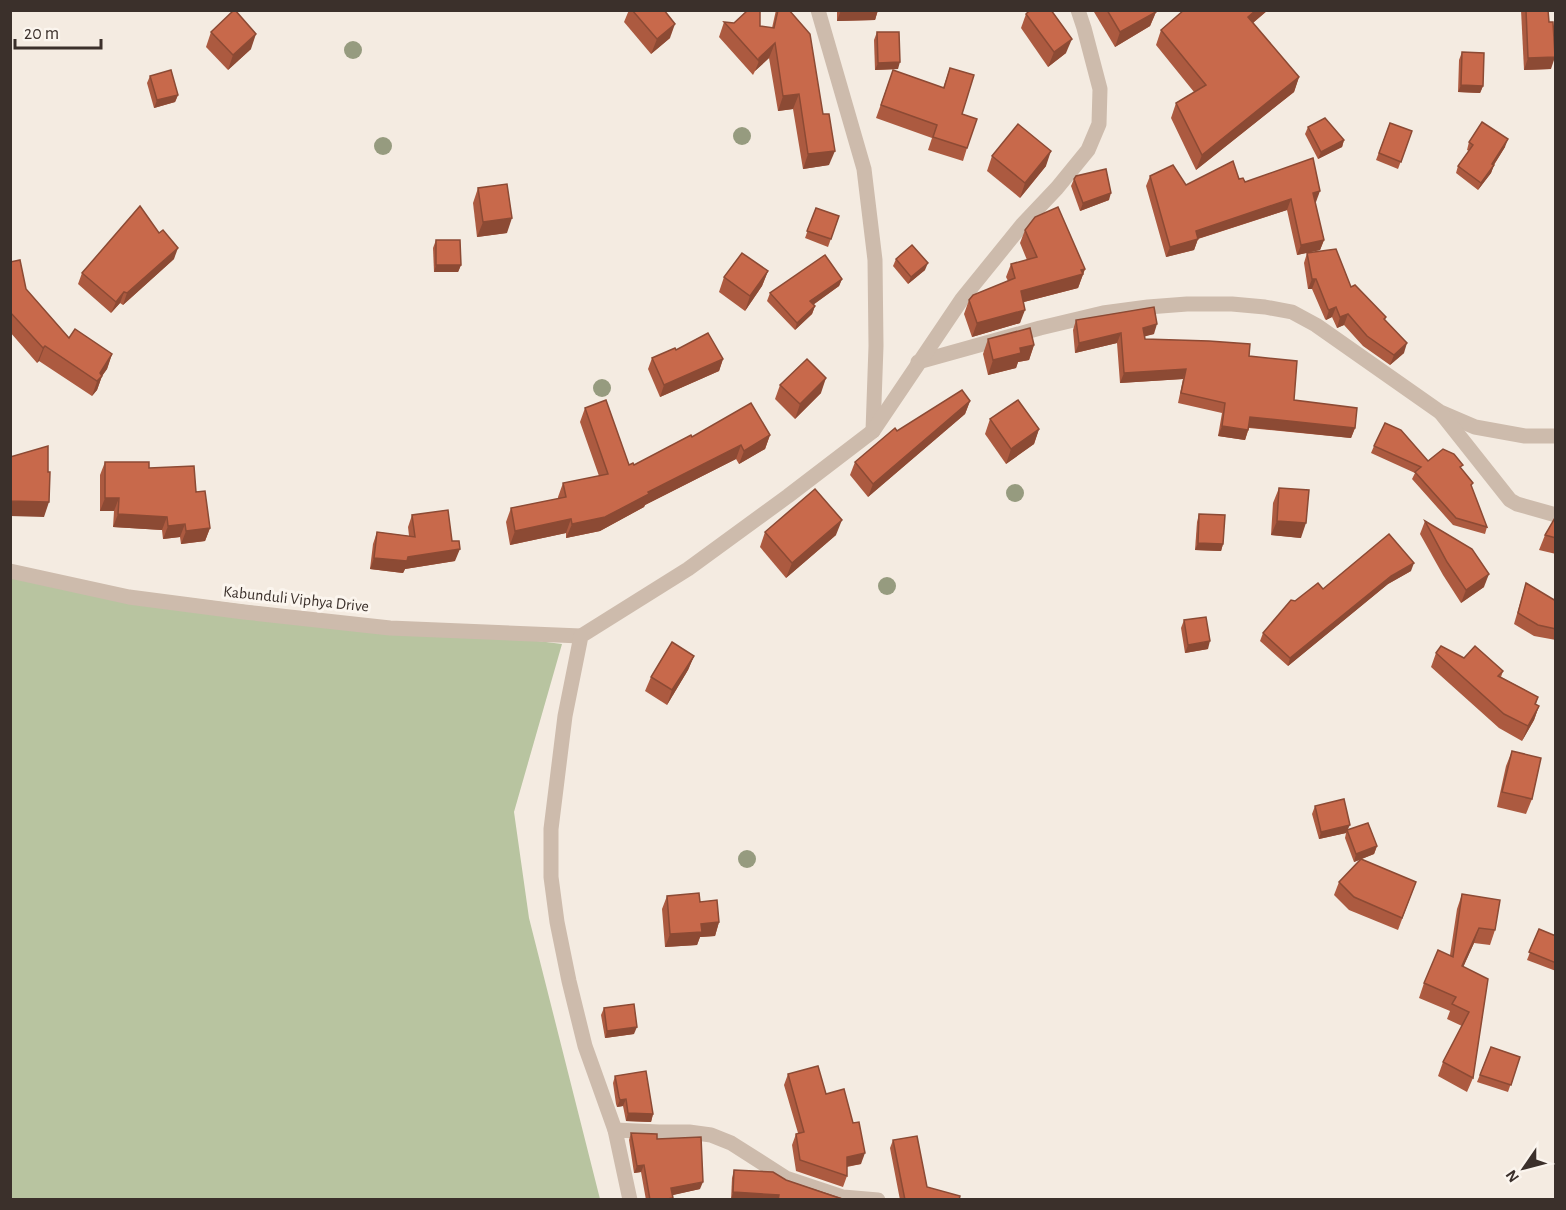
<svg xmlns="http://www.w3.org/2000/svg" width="1566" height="1210" font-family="'Alegreya Sans',sans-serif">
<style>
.green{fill:#b8c4a0}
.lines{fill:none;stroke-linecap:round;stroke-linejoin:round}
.street{stroke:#cdbbac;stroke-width:15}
.tree{fill:#969b7f}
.wall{fill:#ac5a40}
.shaded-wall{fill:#8c4a34}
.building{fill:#c8694b;stroke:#8c4a34;stroke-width:1.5}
.labels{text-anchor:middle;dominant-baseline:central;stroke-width:6;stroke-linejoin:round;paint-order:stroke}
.street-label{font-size:16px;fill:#3b302b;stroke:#fbf5ee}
</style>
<rect width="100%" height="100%" fill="#f4ebe1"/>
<path class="green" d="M 10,573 L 52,581 L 562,644 L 514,812 L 529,918 L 600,1199 L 11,1199 Z"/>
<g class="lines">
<g class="street">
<path d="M 818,10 L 864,169 L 875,260 L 876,346 L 873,431"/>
<path d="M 918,362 L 1040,328 L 1103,313 L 1148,307 L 1187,304 L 1232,304 L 1265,307 L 1292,312 L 1316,325 L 1440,412 L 1475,427 L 1525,436 L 1556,436"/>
<path d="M 1441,413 L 1510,500 L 1517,504 L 1556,515"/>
<path d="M 10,571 L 129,597 L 244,612 L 390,628 L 581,636"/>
<path d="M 615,1130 L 659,1132 L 689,1132 L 711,1135 L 731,1143 L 786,1178 L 843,1197 L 878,1200"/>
<path d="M 630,1200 L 615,1130 L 585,1046 L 569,981 L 557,922 L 551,877 L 551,829 L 565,716 L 581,636 L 688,569 L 788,496 L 873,431 L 962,299 L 1022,225 L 1057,188 L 1088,150 L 1099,124 L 1100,89 L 1084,28 L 1078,10"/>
</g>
</g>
<g class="tree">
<circle cx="353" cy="50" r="9"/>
<circle cx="742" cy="136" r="9"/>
<circle cx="383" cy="146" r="9"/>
<circle cx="602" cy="388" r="9"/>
<circle cx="1015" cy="493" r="9"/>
<circle cx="887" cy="586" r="9"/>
<circle cx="747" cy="859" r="9"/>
</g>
<g class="wall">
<path d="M 629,10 L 664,10 L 670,38 L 651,54 L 624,22 Z"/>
<path d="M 776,10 L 789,10 L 829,165 L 803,169 L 793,109 L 778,111 L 769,58 L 755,71 L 753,75 L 719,37 L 724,22 L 772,28 Z"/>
<path d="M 837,10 L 878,10 L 875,20 L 837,21 Z"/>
<path d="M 1095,10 L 1155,10 L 1156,12 L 1150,26 L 1115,47 L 1094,12 Z"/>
<path d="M 1184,10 L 1268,10 L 1253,23 L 1299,77 L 1294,92 L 1196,170 L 1171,118 L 1176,103 L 1194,92 L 1156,45 L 1161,30 Z"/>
<path d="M 1521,10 L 1548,10 L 1551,69 L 1524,70 Z"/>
<path d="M 1026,14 L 1066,53 L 1048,67 L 1021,28 Z"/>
<path d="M 211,32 L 251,49 L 228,70 L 206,47 Z"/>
<path d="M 877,32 L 898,69 L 875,70 L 874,40 Z"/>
<path d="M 1462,52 L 1483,86 L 1480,93 L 1458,92 L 1459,60 Z"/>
<path d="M 950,68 L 962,114 L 967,148 L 963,161 L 928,150 L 932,138 L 876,118 L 893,70 L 943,88 Z"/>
<path d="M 150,76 L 178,95 L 175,102 L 154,108 L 147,83 Z"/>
<path d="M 1390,123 L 1412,131 L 1398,169 L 1376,160 Z"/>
<path d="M 1308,127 L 1344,140 L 1342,147 L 1318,159 L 1305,134 Z"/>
<path d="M 1469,142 L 1505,147 L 1494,165 L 1491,173 L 1478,190 L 1456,173 L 1458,166 L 1469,151 L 1467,150 Z"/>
<path d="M 992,156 L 1046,166 L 1020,198 L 987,171 Z"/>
<path d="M 1150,176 L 1186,185 L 1239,179 L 1316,202 L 1315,202 L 1324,240 L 1320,250 L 1297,255 L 1287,210 L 1198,239 L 1194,250 L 1166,257 L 1146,186 Z"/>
<path d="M 1074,179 L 1109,200 L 1080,211 L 1071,186 Z"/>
<path d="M 478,188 L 507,233 L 477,237 L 473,203 Z"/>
<path d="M 816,208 L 839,216 L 828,247 L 805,238 Z"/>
<path d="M 1025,230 L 1085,269 L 1078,288 L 1024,302 L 1020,323 L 972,337 L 964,314 L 969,300 L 1008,281 L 1006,277 L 1011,264 L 1027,260 L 1020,243 Z"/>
<path d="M 436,240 L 461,265 L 458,272 L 434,272 L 433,248 Z"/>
<path d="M 1307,253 L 1351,287 L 1386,317 L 1385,320 L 1404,353 L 1390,365 L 1363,346 L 1344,325 L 1337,328 L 1332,317 L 1326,320 L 1325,319 L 1312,289 L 1308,289 L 1304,263 Z"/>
<path d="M 174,259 L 123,305 L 120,303 L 111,313 L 78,284 L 82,273 Z"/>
<path d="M 896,259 L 925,270 L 908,284 L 893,266 Z"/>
<path d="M 10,262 L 26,289 L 69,338 L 112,354 L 107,369 L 102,376 L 97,390 L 92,396 L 39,361 L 37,363 L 10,332 Z"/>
<path d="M 768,271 L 762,286 L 745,311 L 719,292 L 724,277 Z"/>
<path d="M 842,279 L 839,286 L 813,305 L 815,306 L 812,314 L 795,330 L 767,301 L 770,293 Z"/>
<path d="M 1076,320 L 1154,334 L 1144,336 L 1145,339 L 1249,356 L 1294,400 L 1355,428 L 1351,438 L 1249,428 L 1245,440 L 1218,436 L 1222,413 L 1178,403 L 1183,379 L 1120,383 L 1117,343 L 1075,353 L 1073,330 Z"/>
<path d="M 988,339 L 1034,345 L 1029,360 L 1018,362 L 1016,368 L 988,375 L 983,354 Z"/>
<path d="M 676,350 L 723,359 L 719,371 L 660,397 L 648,369 L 652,358 Z"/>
<path d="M 780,385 L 821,393 L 795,419 L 775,399 Z"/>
<path d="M 970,401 L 965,414 L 868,497 L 850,475 L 855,462 L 897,431 Z"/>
<path d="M 585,408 L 629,465 L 634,465 L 692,437 L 770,435 L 765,449 L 739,464 L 736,459 L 645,505 L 644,507 L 600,531 L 566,538 L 566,533 L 510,545 L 506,522 L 511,508 L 558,499 L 558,497 L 563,483 L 599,476 L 580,422 Z"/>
<path d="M 990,419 L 1039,429 L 1034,444 L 1006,464 L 985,434 Z"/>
<path d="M 1374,446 L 1428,461 L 1461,468 L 1471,487 L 1487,527 L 1485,534 L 1453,525 L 1412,479 L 1415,473 L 1371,453 Z"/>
<path d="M 105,462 L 149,468 L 196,492 L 210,528 L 205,541 L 181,544 L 180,537 L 163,539 L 162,530 L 113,527 L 114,511 L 100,511 L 100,475 Z"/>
<path d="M 1279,488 L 1301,538 L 1271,535 L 1273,503 Z"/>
<path d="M 1199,514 L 1223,544 L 1221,551 L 1195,550 L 1197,522 Z"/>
<path d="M 412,515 L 455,561 L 405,569 L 403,573 L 370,569 L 373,544 L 377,532 L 409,536 L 408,527 Z"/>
<path d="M 1556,516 L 1556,554 L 1539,550 L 1545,535 Z"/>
<path d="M 1425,521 L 1484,587 L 1461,603 L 1443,575 L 1420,534 Z"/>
<path d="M 765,532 L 836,535 L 786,578 L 760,547 Z"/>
<path d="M 1411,571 L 1388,584 L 1288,666 L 1260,641 L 1263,633 L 1295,601 L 1323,589 Z"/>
<path d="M 1526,583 L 1556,601 L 1556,640 L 1534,636 L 1514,624 Z"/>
<path d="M 1184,620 L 1208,649 L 1185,653 L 1181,628 Z"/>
<path d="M 1436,653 L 1464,658 L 1503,671 L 1501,677 L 1538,697 L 1536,704 L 1539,706 L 1534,720 L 1522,741 L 1499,728 L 1431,667 Z"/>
<path d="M 694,656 L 688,670 L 667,705 L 645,691 L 651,677 Z"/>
<path d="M 1512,751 L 1532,799 L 1526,814 L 1497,807 L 1506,766 Z"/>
<path d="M 1315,806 L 1348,830 L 1377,846 L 1374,854 L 1354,862 L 1345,838 L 1346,833 L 1319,839 L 1312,814 Z"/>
<path d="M 1339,882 L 1416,882 L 1398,930 L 1349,910 L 1334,895 Z"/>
<path d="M 1462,894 L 1495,930 L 1490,945 L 1474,943 L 1463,967 L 1488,979 L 1473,1078 L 1467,1092 L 1438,1076 L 1443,1062 L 1462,1026 L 1447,1019 L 1450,1011 L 1419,998 L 1424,983 L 1450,955 L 1457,909 Z"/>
<path d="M 667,896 L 700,902 L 719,922 L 715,936 L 700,937 L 697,945 L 665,947 L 662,909 Z"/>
<path d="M 1539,929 L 1556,936 L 1556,971 L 1527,960 Z"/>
<path d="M 604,1008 L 634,1034 L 605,1038 L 601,1015 Z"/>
<path d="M 1491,1047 L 1520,1057 L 1508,1092 L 1477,1082 Z"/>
<path d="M 788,1074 L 826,1094 L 861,1164 L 847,1167 L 847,1176 L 843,1187 L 796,1171 L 792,1145 L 796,1134 L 798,1133 L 784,1085 Z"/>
<path d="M 615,1076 L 653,1114 L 651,1122 L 626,1121 L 623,1106 L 617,1107 L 616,1104 L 613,1083 Z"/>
<path d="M 631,1133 L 657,1139 L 700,1189 L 672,1195 L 672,1200 L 646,1200 L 641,1172 L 634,1173 L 629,1140 Z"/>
<path d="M 893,1140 L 927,1187 L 959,1200 L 900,1200 L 890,1148 Z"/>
<path d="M 734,1170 L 786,1180 L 845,1199 L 731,1200 L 732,1178 Z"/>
</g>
<g class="shaded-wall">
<path d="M 841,10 L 878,10 L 875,20 L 837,21 Z"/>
<path d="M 1256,10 L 1268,10 L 1242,32 L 1248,17 Z"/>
<path d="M 1156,12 L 1150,26 L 1115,47 L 1120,32 Z"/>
<path d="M 675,24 L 670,38 L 651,54 L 657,39 Z"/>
<path d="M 256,34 L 251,49 L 228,70 L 233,55 Z"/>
<path d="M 1072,39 L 1066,53 L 1048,67 L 1054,52 Z"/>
<path d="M 775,43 L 769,58 L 755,71 L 759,61 L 759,58 Z"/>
<path d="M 1555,57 L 1551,69 L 1524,70 L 1528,58 Z"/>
<path d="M 900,62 L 898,69 L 875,70 L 878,63 Z"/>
<path d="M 1299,77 L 1294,92 L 1196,170 L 1202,155 Z"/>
<path d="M 1461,85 L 1483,86 L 1480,93 L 1458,92 Z"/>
<path d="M 799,94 L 793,109 L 778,111 L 783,96 Z"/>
<path d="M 178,95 L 175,102 L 154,108 L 157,100 Z"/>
<path d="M 1508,139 L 1505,147 L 1491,169 L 1494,165 L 1491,173 L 1478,190 L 1481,183 Z"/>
<path d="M 1344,140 L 1342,147 L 1318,159 L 1321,152 Z"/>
<path d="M 835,151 L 829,165 L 803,169 L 808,154 Z"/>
<path d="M 1051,151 L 1046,166 L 1020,198 L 1025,183 Z"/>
<path d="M 1320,191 L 1316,202 L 1310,203 L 1313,193 Z"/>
<path d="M 1111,193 L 1109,200 L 1080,211 L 1083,203 Z"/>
<path d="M 1291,199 L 1287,210 L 1194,240 L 1198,239 L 1194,250 L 1166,257 L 1170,247 L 1196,231 Z"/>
<path d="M 512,218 L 507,233 L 477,237 L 483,222 Z"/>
<path d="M 1324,240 L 1320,250 L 1297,255 L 1301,245 Z"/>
<path d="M 178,248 L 174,259 L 123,305 L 127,293 Z"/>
<path d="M 928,263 L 925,270 L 908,284 L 911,277 Z"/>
<path d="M 436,265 L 461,265 L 458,272 L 434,272 Z"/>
<path d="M 1085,269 L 1078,288 L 1016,304 L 1021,291 Z"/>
<path d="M 768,271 L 762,286 L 745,311 L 750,296 Z"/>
<path d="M 842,279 L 839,286 L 807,309 L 810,301 Z"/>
<path d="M 1312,279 L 1316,279 L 1312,289 L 1308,289 Z"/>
<path d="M 124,292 L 120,303 L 111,313 L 116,302 Z"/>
<path d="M 815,306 L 812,314 L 795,330 L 797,323 Z"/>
<path d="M 1336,307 L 1332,317 L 1326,320 L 1329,310 Z"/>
<path d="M 1025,310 L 1020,323 L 972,337 L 977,323 Z"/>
<path d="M 1348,314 L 1344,325 L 1337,328 L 1340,317 Z"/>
<path d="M 1157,324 L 1154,334 L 1139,338 L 1143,328 Z"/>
<path d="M 1121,333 L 1117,343 L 1075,353 L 1079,343 Z"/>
<path d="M 1407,343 L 1404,353 L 1390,365 L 1394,355 Z"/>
<path d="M 1034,345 L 1029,360 L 1018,362 L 1016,368 L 988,375 L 993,360 L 1020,348 Z"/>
<path d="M 45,346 L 39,361 L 37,363 L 43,348 Z"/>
<path d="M 112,354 L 107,369 L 102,376 L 97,390 L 92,396 L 100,373 Z"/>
<path d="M 723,359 L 719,371 L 660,397 L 664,385 Z"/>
<path d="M 1186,369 L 1183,379 L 1120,383 L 1124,373 Z"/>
<path d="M 826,378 L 821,393 L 795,419 L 800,404 Z"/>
<path d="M 970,401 L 965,414 L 868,497 L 873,484 Z"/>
<path d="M 1250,417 L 1355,428 L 1351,438 L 1246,427 Z"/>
<path d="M 1222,426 L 1248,430 L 1245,440 L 1218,436 Z"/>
<path d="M 1039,429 L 1034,444 L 1006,464 L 1011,449 Z"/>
<path d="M 770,435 L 765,449 L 739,464 L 744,451 Z"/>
<path d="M 741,445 L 736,459 L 645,505 L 644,507 L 600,531 L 566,538 L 572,524 L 648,492 Z"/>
<path d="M 105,498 L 119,498 L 114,511 L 100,511 Z"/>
<path d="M 10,501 L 49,502 L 44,517 L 10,516 Z"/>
<path d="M 118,514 L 167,517 L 162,530 L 113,527 Z"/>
<path d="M 571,519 L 566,533 L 510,545 L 515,531 Z"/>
<path d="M 842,520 L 836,535 L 786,578 L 792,563 Z"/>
<path d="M 1277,521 L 1306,523 L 1301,538 L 1271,535 Z"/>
<path d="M 185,524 L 180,537 L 163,539 L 168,526 Z"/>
<path d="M 210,528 L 205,541 L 181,544 L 186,531 Z"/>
<path d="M 1198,543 L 1223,544 L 1221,551 L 1195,550 Z"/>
<path d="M 460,549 L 455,561 L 405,569 L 403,573 L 370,569 L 374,558 L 408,557 Z"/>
<path d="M 1414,563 L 1411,571 L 1388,584 L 1288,666 L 1290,658 L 1391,576 Z"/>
<path d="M 1489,574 L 1484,587 L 1461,603 L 1466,590 Z"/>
<path d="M 1210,641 L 1208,649 L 1185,653 L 1188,645 Z"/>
<path d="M 694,656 L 688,670 L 667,705 L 672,690 Z"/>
<path d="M 1539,706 L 1534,720 L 1522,741 L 1528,726 Z"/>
<path d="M 1350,825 L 1346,833 L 1319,839 L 1321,832 Z"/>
<path d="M 1377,846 L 1374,854 L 1354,862 L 1356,854 Z"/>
<path d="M 719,922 L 715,936 L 700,937 L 697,945 L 665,947 L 670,934 L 701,924 Z"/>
<path d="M 1479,928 L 1474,943 L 1457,981 L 1462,966 Z"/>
<path d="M 637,1027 L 634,1034 L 605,1038 L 607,1031 Z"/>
<path d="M 626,1099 L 623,1106 L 617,1107 L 620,1100 Z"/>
<path d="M 628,1113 L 653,1114 L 651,1122 L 626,1121 Z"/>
<path d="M 865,1153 L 861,1164 L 843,1167 L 847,1157 Z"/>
<path d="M 644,1165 L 641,1172 L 634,1173 L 637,1166 Z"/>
<path d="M 703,1182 L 700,1189 L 669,1196 L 671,1188 Z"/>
<path d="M 733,1192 L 779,1195 L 778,1200 L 731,1200 Z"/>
</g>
<g class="building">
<path d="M 234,10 L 235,10 L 256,34 L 233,55 L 211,32 Z"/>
<path d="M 632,10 L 664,10 L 675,24 L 657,39 Z"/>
<path d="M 748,10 L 760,10 L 760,26 L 774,28 L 778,10 L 789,10 L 810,34 L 823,114 L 829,114 L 835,151 L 808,154 L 799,94 L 783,96 L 775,43 L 759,58 L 759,61 L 724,22 L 734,23 Z"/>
<path d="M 1030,10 L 1051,10 L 1072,39 L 1054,52 L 1026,14 Z"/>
<path d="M 1107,10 L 1155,10 L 1156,12 L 1120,32 Z"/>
<path d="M 1184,10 L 1256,10 L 1248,17 L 1299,77 L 1202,155 L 1176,103 L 1206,85 L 1161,30 Z"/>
<path d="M 1526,10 L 1548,10 L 1549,22 L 1553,22 L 1555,57 L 1528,58 Z"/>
<path d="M 877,32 L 899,32 L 900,62 L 878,63 Z"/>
<path d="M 1462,52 L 1484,53 L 1483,86 L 1461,85 Z"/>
<path d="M 950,68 L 974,75 L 962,114 L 977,119 L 967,148 L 933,137 L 937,125 L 881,105 L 893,70 L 944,88 Z"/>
<path d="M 171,70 L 178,95 L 157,100 L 150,76 Z"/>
<path d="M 1325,118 L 1344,140 L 1321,152 L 1308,127 Z"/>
<path d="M 1482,122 L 1508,139 L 1492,164 L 1494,165 L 1481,183 L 1458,166 L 1473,145 L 1469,142 Z"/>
<path d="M 1390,123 L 1412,131 L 1401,162 L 1379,153 Z"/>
<path d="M 1018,124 L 1051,151 L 1025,183 L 992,156 Z"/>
<path d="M 1313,158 L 1320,191 L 1313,193 L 1324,240 L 1301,245 L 1291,199 L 1196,231 L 1198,239 L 1170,247 L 1150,176 L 1173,165 L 1186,185 L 1233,161 L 1239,179 L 1243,178 L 1245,182 Z"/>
<path d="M 1106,169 L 1111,193 L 1083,203 L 1074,179 L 1076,176 Z"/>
<path d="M 507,184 L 512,218 L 483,222 L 478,188 Z"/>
<path d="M 140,206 L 159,233 L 163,230 L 178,248 L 127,293 L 124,292 L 116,302 L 82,273 Z"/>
<path d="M 1058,207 L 1085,269 L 1081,270 L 1083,274 L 1021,291 L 1025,310 L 977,323 L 969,300 L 973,295 L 1015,278 L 1011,264 L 1037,257 L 1025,230 L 1035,217 Z"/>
<path d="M 816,208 L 839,216 L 831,239 L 807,231 Z"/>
<path d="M 436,240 L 460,240 L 461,265 L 436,265 Z"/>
<path d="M 912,245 L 928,263 L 911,277 L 896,259 Z"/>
<path d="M 1336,249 L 1351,287 L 1355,285 L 1386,317 L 1384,319 L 1407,343 L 1394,355 L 1367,336 L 1348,314 L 1340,317 L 1336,307 L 1329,310 L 1328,309 L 1316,279 L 1312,279 L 1307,253 Z"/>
<path d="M 742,253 L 768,271 L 750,296 L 724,277 Z"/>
<path d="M 825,255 L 842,279 L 810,301 L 815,306 L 797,323 L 770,293 Z"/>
<path d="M 20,260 L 26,289 L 69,338 L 75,329 L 112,354 L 100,373 L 102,376 L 97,381 L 45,346 L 43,348 L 10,312 L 10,262 Z"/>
<path d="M 1154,307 L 1157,324 L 1143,328 L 1145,339 L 1209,341 L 1250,344 L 1249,356 L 1297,361 L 1294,400 L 1357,408 L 1355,428 L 1250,417 L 1248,430 L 1222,426 L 1225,403 L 1181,393 L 1186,369 L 1124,373 L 1121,333 L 1079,343 L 1076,320 Z"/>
<path d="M 1030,328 L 1034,345 L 1020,348 L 1021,353 L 993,360 L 988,339 Z"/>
<path d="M 708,333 L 723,359 L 664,385 L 652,358 L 675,348 L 676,350 Z"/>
<path d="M 807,359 L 826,378 L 800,404 L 780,385 Z"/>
<path d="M 962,390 L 970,401 L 873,484 L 855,462 L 895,428 L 897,431 Z"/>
<path d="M 606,400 L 629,465 L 633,463 L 634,465 L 691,435 L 692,437 L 751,403 L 770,435 L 744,451 L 741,445 L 648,492 L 649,494 L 605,517 L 572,524 L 571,519 L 515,531 L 511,508 L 566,497 L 563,483 L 608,474 L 585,408 Z"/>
<path d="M 1018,400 L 1039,429 L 1011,449 L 990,419 Z"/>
<path d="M 1385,423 L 1401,430 L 1428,461 L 1443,449 L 1454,454 L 1463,465 L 1460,467 L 1473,483 L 1471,485 L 1487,527 L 1456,518 L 1415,472 L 1421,467 L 1374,446 Z"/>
<path d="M 48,446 L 48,472 L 50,472 L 49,502 L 10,501 L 10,457 Z"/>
<path d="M 105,462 L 149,462 L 149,468 L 194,466 L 196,492 L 205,491 L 210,528 L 186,531 L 185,524 L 168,526 L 167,517 L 118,514 L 119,498 L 105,498 Z"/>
<path d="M 1279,488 L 1309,490 L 1306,523 L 1277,521 Z"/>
<path d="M 815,489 L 842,520 L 792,563 L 765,532 Z"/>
<path d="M 448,510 L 452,541 L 459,541 L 460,549 L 408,557 L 407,561 L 374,558 L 377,532 L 415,537 L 412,515 Z"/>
<path d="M 1199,514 L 1225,515 L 1223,544 L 1198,543 Z"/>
<path d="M 1556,516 L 1556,538 L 1545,535 Z"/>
<path d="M 1425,521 L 1472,549 L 1489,574 L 1466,590 L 1447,562 Z"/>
<path d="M 1389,534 L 1414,563 L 1391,576 L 1290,658 L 1263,633 L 1291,600 L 1295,601 L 1318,583 L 1323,589 Z"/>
<path d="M 1526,583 L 1556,601 L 1556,629 L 1538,625 L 1518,613 Z"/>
<path d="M 1206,617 L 1210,641 L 1188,645 L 1184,620 Z"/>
<path d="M 672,642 L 694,656 L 672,690 L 651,677 Z"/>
<path d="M 1441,646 L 1464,658 L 1475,646 L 1503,671 L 1498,676 L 1538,697 L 1535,704 L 1539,706 L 1528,726 L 1504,714 L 1436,653 Z"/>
<path d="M 1512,751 L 1541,758 L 1532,799 L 1502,792 Z"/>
<path d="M 1344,799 L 1350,825 L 1321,832 L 1315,806 Z"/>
<path d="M 1368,823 L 1377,846 L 1356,854 L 1347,830 Z"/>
<path d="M 1361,859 L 1416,882 L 1402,918 L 1354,897 L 1339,882 Z"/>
<path d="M 699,893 L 700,902 L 717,900 L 719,922 L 701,924 L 702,932 L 670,934 L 667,896 Z"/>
<path d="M 1462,894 L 1500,900 L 1495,930 L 1479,928 L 1462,966 L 1488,979 L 1473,1078 L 1443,1062 L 1469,1012 L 1452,1004 L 1456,997 L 1424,983 L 1438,950 L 1453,957 Z"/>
<path d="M 1539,929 L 1556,936 L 1556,963 L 1529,952 Z"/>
<path d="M 634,1004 L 637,1027 L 607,1031 L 604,1008 Z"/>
<path d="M 1491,1047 L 1520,1057 L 1511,1085 L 1480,1075 Z"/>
<path d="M 818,1066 L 826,1094 L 844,1089 L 853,1123 L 859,1122 L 865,1153 L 847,1157 L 847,1176 L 800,1160 L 796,1134 L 804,1132 L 788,1074 Z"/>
<path d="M 646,1071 L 653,1114 L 628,1113 L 626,1099 L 620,1100 L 619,1097 L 615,1076 Z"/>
<path d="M 631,1133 L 657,1134 L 657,1139 L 701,1137 L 703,1182 L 671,1188 L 673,1198 L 662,1200 L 650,1200 L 644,1165 L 637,1166 Z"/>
<path d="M 917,1136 L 927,1187 L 960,1196 L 959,1200 L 905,1200 L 893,1140 Z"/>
<path d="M 734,1170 L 773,1172 L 786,1180 L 845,1200 L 778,1200 L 779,1195 L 733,1192 Z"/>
</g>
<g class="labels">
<g class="street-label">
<text transform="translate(296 599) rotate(6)">Kabunduli Viphya Drive</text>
</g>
</g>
<rect width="1566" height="1210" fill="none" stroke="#3b302b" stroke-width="24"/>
<g transform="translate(1524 1168) rotate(235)" stroke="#fbf5ee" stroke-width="4.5" paint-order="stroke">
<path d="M0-4.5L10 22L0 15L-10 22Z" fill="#3b302b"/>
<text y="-9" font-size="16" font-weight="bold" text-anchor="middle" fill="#3b302b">N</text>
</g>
<path d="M15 39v9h86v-9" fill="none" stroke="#3b302b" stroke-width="3"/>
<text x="24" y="39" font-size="18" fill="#3b302b" stroke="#fbf5ee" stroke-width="4.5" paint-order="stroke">20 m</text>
</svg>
